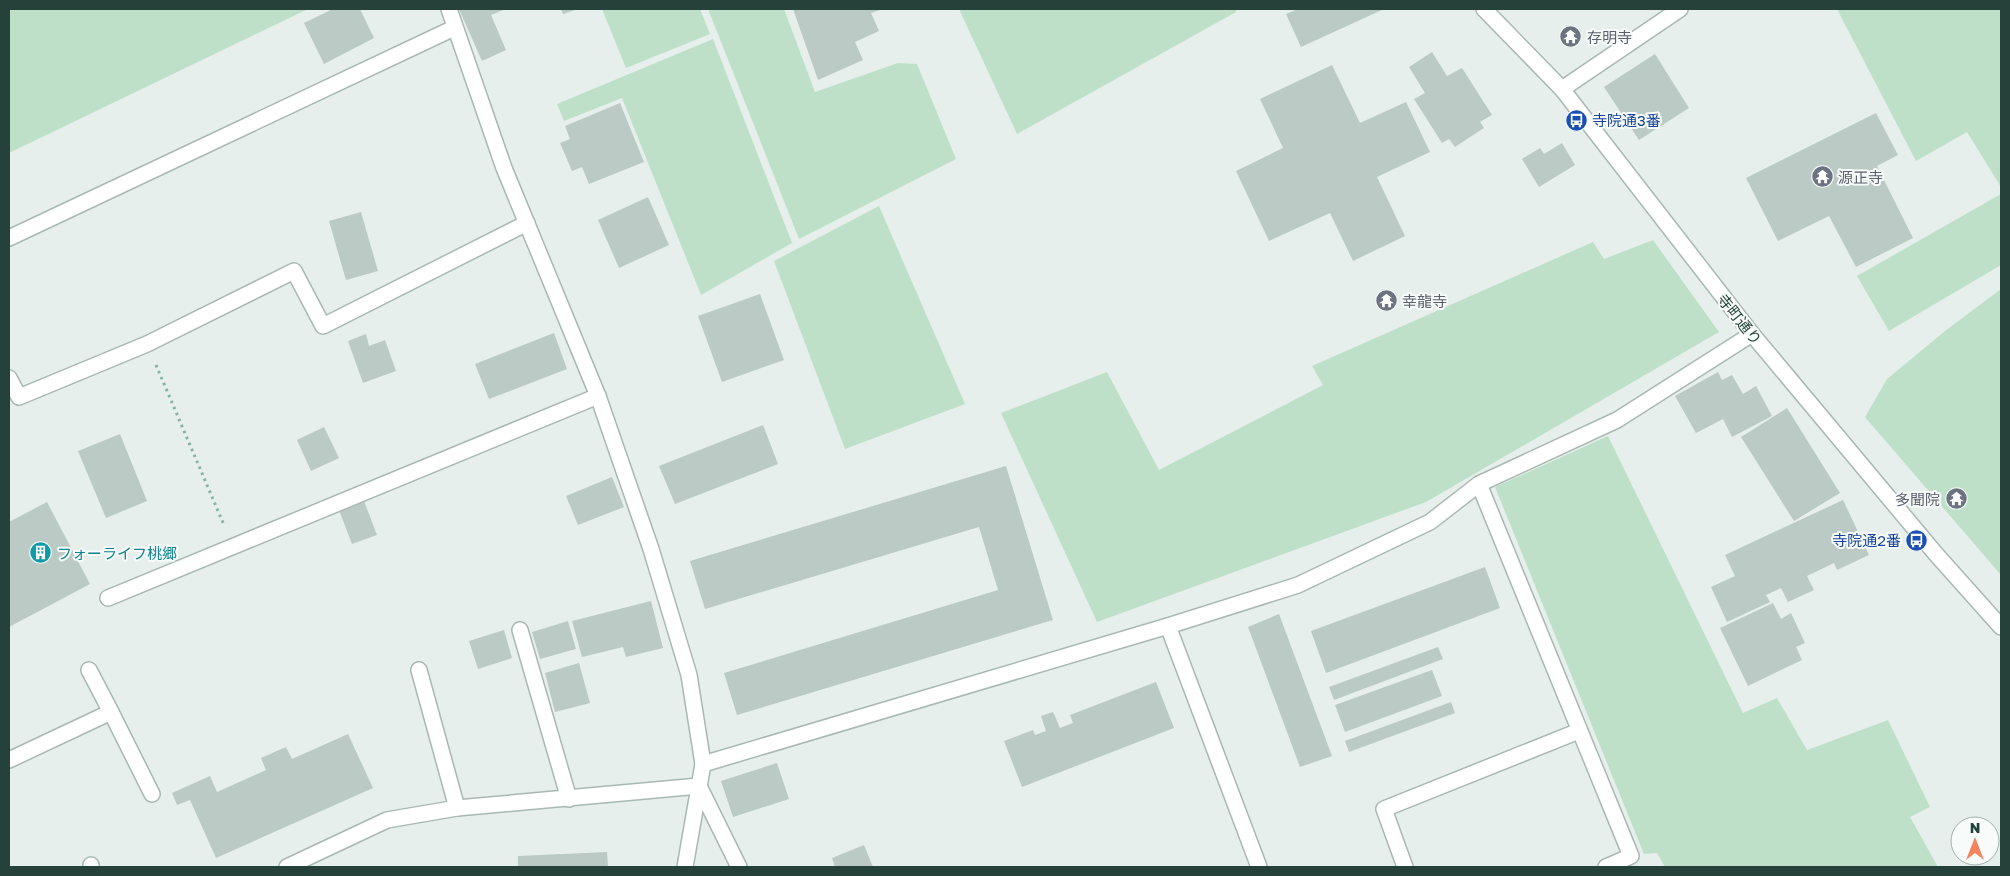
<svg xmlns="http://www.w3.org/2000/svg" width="2010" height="876" font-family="'Golos Text','Noto Sans JP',sans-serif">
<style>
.green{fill:#bfe0c8}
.building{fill:#bbcac4}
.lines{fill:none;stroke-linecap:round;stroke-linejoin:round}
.service-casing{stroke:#a8b8b2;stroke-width:18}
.minor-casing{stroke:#a8b8b2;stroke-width:18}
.path{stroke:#86b3a5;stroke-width:3;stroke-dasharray:2.5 4;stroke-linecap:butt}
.service{stroke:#fff;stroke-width:15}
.minor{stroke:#fff;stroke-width:15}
.labels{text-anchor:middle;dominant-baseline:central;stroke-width:4;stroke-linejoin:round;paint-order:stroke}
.worship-label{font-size:15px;fill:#5b616d;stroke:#f7fbf9;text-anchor:start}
.transit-label{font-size:15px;fill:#164399;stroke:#f7fbf9;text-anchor:start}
.street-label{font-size:15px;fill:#24423a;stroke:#f7fbf9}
.culture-label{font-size:15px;fill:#0d838f;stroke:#f7fbf9;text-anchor:start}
</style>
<rect width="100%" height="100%" fill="#e6efeb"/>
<g class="green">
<path d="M 9,9 L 308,9 L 9,153 Z"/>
<path d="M 602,9 L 700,9 L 710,34 L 626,68 Z"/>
<path d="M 708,9 L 784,9 L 815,92 L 898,63 L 917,64 L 956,159 L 799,239 Z"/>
<path d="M 959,9 L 1236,9 L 1236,12 L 1017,134 Z"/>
<path d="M 1837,9 L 2001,9 L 2001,187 L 1967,132 L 1916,161 Z"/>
<path d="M 713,39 L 792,243 L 701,295 L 622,98 L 564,121 L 557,104 Z"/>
<path d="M 2001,194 L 2001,265 L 1889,331 L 1857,276 Z"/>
<path d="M 879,206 L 965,404 L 845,449 L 774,261 Z"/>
<path d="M 1653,240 L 1719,332 L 1426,502 L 1097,622 L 1001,413 L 1107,372 L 1159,470 L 1323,385 L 1312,366 L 1593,242 L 1604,259 Z"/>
<path d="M 2001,289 L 2001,575 L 1865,417 L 1887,379 L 1945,331 Z"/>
<path d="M 1608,436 L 1743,713 L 1777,698 L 1807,750 L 1888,720 L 1930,807 L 1910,817 L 1938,867 L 1665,867 L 1657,853 L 1644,854 L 1495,487 Z"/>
</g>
<g class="building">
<path d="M 333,9 L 360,9 L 374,38 L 324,64 L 304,23 Z"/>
<path d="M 459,9 L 506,9 L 491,15 L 506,50 L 482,61 Z"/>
<path d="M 561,9 L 578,9 L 563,14 Z"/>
<path d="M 793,9 L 883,9 L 871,13 L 879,31 L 855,42 L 863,60 L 818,80 Z"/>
<path d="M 1298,9 L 1384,9 L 1301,47 L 1286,14 Z"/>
<path d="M 1432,52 L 1447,76 L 1462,68 L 1492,115 L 1480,122 L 1484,128 L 1455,147 L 1449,139 L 1442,143 L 1414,99 L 1425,93 L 1409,67 Z"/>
<path d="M 1655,54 L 1689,108 L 1639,140 L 1604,87 Z"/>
<path d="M 1332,65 L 1360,123 L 1406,102 L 1430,152 L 1377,177 L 1405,236 L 1353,261 L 1330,213 L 1269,241 L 1236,171 L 1283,148 L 1260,99 Z"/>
<path d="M 620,103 L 644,162 L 589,184 L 582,167 L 572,171 L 560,143 L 570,139 L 565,126 Z"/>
<path d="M 1876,113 L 1898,155 L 1877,166 L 1913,238 L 1856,267 L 1829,216 L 1778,241 L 1746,178 Z"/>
<path d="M 1562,143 L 1575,165 L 1539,187 L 1522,159 L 1540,148 L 1544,154 Z"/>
<path d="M 648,197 L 669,245 L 619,268 L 598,220 Z"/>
<path d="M 361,212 L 378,271 L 346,280 L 329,221 Z"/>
<path d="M 760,294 L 784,360 L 722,382 L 698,316 Z"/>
<path d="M 554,333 L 567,369 L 489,399 L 475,364 Z"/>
<path d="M 366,334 L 369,346 L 385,340 L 396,371 L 363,383 L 348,341 Z"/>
<path d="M 1718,372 L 1722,380 L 1732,375 L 1743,394 L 1756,386 L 1772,416 L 1732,437 L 1723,419 L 1696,433 L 1675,396 Z"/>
<path d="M 1787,408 L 1840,493 L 1794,521 L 1741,437 Z"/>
<path d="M 763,425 L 778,464 L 675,504 L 659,466 Z"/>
<path d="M 324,427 L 339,458 L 311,471 L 297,440 Z"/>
<path d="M 120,434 L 147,501 L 106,518 L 78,451 Z"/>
<path d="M 1006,466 L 1053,620 L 737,715 L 724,673 L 998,590 L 979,527 L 705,609 L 690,561 Z"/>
<path d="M 612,477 L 624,507 L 578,525 L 566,496 Z"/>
<path d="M 1843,500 L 1869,555 L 1837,570 L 1834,563 L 1807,576 L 1814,590 L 1788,602 L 1781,588 L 1766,595 L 1770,602 L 1727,622 L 1711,587 L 1735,576 L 1725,555 Z"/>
<path d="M 364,501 L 377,535 L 352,544 L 339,510 Z"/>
<path d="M 47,502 L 90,584 L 9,627 L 9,522 Z"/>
<path d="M 1485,567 L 1500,608 L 1326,673 L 1311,631 Z"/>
<path d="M 651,601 L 663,648 L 626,657 L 623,647 L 582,657 L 572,621 Z"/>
<path d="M 1773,603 L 1781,619 L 1791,613 L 1805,643 L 1796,647 L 1802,660 L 1748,686 L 1720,628 Z"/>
<path d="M 1279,614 L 1332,756 L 1300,767 L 1248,627 Z"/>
<path d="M 568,621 L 576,649 L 540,659 L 532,632 Z"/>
<path d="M 504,630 L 512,658 L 478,669 L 469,641 Z"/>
<path d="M 1438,647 L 1443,659 L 1334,700 L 1329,687 Z"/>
<path d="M 579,663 L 590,703 L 555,712 L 545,673 Z"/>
<path d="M 1432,670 L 1442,696 L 1345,732 L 1335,705 Z"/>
<path d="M 1156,682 L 1174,728 L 1022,787 L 1004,741 L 1033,730 L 1035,735 L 1046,731 L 1041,716 L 1053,712 L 1060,728 L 1073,723 L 1070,715 Z"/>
<path d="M 1451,702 L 1455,713 L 1349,752 L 1345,741 Z"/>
<path d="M 348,734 L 373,788 L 216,858 L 190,800 L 177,805 L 172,793 L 210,776 L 217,792 L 266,770 L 261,758 L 286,747 L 292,759 Z"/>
<path d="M 777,763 L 789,799 L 733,817 L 721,781 Z"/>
<path d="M 864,845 L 873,867 L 835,867 L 832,858 Z"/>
<path d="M 607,852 L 608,867 L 518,867 L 518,856 Z"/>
</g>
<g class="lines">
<defs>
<g id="service">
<path d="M 520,630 L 569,799"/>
<path d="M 419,670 L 457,808"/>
<path d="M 91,865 L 91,867"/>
<path d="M 1405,867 L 1384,809 L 1579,731"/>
</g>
<g id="minor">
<path d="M 449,9 L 504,168 L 598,396 L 651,549 L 689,675 L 703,764 L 685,867"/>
<path d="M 1484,9 L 1562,89 L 1752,334 L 1935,553 L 2001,627"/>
<path d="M 1562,89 L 1680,9"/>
<path d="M 9,238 L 454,28"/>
<path d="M 9,378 L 19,397 L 147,344 L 294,271 L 323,326 L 527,223"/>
<path d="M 1479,484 L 1631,856 L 1606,867"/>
<path d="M 108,598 L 598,396"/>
<path d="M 1168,626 L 1259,867"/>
<path d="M 111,712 L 152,794"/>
<path d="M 9,760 L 111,712 L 89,670"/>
<path d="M 703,764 L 1168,626 L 1298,585 L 1430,522 L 1479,484 L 1617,420 L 1752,334"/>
<path d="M 287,867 L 387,820 L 457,808 L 699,786 L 739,867"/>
</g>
</defs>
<use href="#service" class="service-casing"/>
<use href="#minor" class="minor-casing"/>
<path class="path" d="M 156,365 L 224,525"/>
<use href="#service" class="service"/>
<use href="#minor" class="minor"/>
</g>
<defs>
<symbol id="temple-disc" viewBox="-11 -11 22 22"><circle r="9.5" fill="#6b7280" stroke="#f7fbf9"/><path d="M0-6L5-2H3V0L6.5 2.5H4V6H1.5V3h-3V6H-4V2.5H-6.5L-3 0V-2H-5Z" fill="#fff"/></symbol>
<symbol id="bus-disc" viewBox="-11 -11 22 22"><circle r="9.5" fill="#1a4fb4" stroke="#f7fbf9"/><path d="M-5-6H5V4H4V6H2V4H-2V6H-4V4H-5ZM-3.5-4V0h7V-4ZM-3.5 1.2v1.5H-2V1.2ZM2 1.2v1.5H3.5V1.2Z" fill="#fff"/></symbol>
<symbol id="building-disc" viewBox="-11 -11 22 22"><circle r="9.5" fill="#0f9aa8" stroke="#f7fbf9"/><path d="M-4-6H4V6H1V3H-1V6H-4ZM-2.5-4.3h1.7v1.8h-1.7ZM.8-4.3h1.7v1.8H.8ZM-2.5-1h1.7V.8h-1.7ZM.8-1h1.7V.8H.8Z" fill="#fff"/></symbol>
</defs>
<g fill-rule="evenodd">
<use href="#temple-disc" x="1558" y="24" width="25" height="25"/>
<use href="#bus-disc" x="1564" y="108" width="25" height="25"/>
<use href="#temple-disc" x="1810" y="164" width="25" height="25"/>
<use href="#temple-disc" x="1374" y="288" width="25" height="25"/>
<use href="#temple-disc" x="1944" y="486" width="25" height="25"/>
<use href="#bus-disc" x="1904" y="528" width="25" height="25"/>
<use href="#building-disc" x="28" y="540" width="25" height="25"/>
</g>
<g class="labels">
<g class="worship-label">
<text x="1587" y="37">存明寺</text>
<text x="1838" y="177">源正寺</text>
<text x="1402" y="301">幸龍寺</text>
<text x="1940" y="499" text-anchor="end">多聞院</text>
</g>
<g class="transit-label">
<text x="1592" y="120">寺院通3番</text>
<text x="1901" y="540" text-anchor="end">寺院通2番</text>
</g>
<g class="street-label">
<text transform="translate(1740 319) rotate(51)">寺町通り</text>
</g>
<g class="culture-label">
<text x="57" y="553">フォーライフ桃郷</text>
</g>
</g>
<rect width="2010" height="876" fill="none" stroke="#24423a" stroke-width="20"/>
<g transform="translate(1975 841)"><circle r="24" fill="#f7fbf9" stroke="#a3b1ad"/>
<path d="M0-4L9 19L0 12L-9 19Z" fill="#f4845f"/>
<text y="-8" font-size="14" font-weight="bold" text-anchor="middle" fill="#24423a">N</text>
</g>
</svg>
